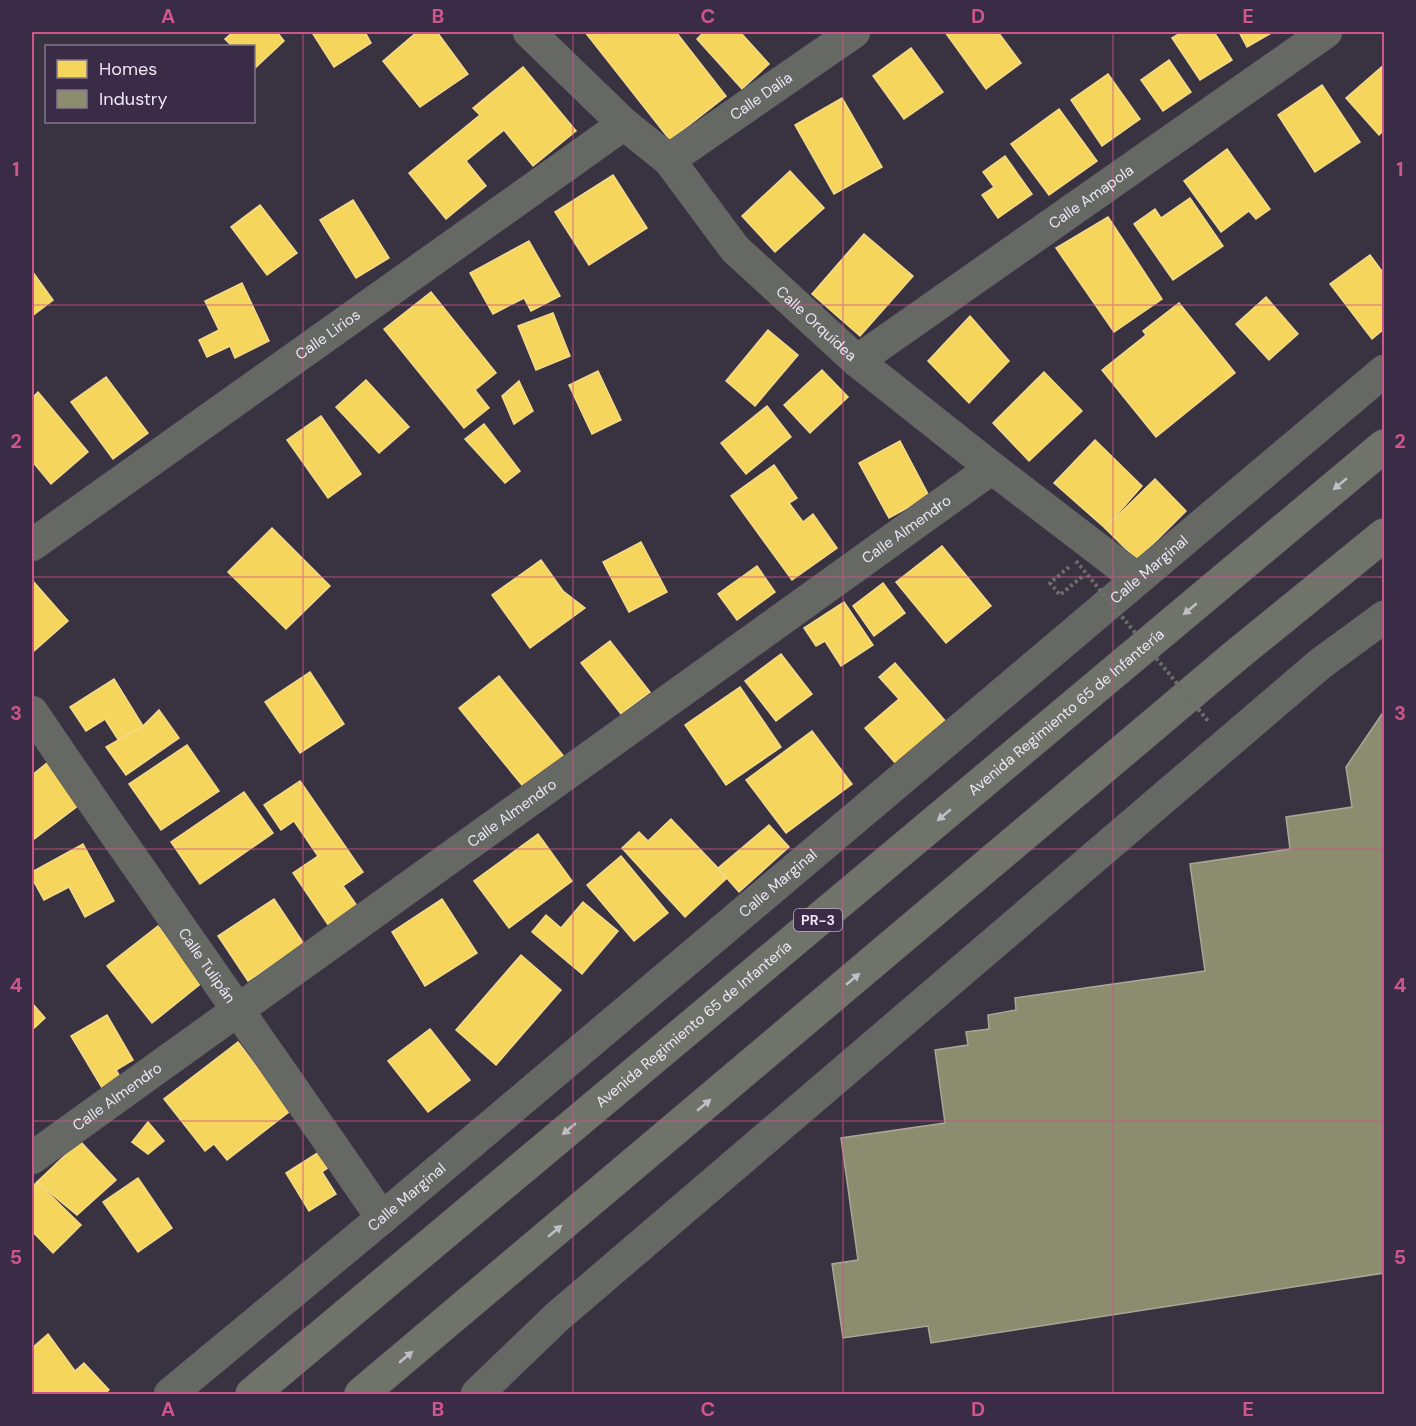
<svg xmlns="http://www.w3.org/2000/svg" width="1416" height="1426" font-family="'DM Sans',sans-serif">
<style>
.homes{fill:#f6d55c;stroke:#f4da8a;stroke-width:1.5}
.industry{fill:#8c8c6e;stroke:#a9a797;stroke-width:1.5}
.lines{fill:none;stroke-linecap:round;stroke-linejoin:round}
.minor-casing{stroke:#56505c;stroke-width:33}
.primary-casing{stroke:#56505c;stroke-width:34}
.path{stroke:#6e6d6d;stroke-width:4;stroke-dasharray:3 3;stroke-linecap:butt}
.minor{stroke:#666963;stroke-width:32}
.primary{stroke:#70736a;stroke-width:33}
.path-bridge{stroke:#6e6d6d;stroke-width:4;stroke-dasharray:3 3;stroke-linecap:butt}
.oneway{fill:#c2bec5}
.grid{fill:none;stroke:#cf568a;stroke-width:1.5;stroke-opacity:0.55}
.labels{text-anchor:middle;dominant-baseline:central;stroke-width:6;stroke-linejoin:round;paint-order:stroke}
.shield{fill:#3a2c46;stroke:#b8aec1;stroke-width:1.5}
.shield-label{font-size:14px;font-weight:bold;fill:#eee6f6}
.street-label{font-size:15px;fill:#eee6f6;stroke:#3a2c46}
.neatline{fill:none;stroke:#cf568a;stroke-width:2}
.grid-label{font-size:20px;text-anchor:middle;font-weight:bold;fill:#cf568a}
</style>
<rect width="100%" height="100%" fill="#393240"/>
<g class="homes">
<path d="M 233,32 L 277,32 L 284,41 L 254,69 L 254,46 L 232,46 L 225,39 Z"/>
<path d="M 316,32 L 365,32 L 371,43 L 334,67 L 313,34 Z"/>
<path d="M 417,32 L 437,32 L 468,74 L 420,107 L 383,61 Z"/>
<path d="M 585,32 L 676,32 L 726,96 L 670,140 Z"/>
<path d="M 704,32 L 740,32 L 769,64 L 742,89 L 697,39 Z"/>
<path d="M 945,32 L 998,32 L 1021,63 L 986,89 Z"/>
<path d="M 1182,32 L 1214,32 L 1232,60 L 1200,80 L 1172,38 Z"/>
<path d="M 1239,32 L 1273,32 L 1247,47 Z"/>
<path d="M 911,48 L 943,92 L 904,119 L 873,76 Z"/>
<path d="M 1169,60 L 1191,92 L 1163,111 L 1141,80 Z"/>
<path d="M 1384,65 L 1384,130 L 1379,135 L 1346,98 Z"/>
<path d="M 523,67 L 576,131 L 533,166 L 504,130 L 466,161 L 486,186 L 446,219 L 409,173 L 480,115 L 473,108 Z"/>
<path d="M 1108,74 L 1140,119 L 1102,146 L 1071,100 Z"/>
<path d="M 1322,85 L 1360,142 L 1315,172 L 1278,115 Z"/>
<path d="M 842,98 L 882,167 L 834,194 L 795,125 Z"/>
<path d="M 1059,109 L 1097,161 L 1049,195 L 1011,144 Z"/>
<path d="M 1227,149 L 1270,209 L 1256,219 L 1249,211 L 1221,232 L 1184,181 Z"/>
<path d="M 1005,156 L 1032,194 L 998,218 L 982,195 L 994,187 L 983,172 Z"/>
<path d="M 790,171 L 824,208 L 775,252 L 742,216 Z"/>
<path d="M 613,175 L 647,228 L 589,265 L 555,212 Z"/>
<path d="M 1190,198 L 1223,246 L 1173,280 L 1134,224 L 1155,209 L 1161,218 Z"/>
<path d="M 353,200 L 389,258 L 356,278 L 320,220 Z"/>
<path d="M 260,205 L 297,253 L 267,275 L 231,227 Z"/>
<path d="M 1108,217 L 1162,299 L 1114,332 L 1056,248 Z"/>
<path d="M 864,234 L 913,276 L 860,336 L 812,294 Z"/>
<path d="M 529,241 L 560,296 L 531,311 L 524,298 L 493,314 L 470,273 Z"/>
<path d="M 1370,255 L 1384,274 L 1384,329 L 1372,339 L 1330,284 Z"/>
<path d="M 32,271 L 53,300 L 32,316 Z"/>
<path d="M 242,283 L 269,341 L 235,358 L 230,346 L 207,357 L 199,340 L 219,330 L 205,301 Z"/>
<path d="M 431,292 L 496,373 L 475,390 L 489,408 L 464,428 L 384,329 Z"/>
<path d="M 1266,297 L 1298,334 L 1269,360 L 1236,324 Z"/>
<path d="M 1179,303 L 1235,373 L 1156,437 L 1102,370 L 1146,335 L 1143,331 Z"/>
<path d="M 553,313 L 570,356 L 536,370 L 518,326 Z"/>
<path d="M 970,316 L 1009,361 L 969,403 L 928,361 Z"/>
<path d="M 768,330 L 798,355 L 755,406 L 726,381 Z"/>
<path d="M 822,370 L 848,397 L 810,433 L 784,405 Z"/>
<path d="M 598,371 L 621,420 L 592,434 L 569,385 Z"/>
<path d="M 1044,372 L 1082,411 L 1029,461 L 993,423 Z"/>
<path d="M 106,377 L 148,433 L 113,459 L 71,402 Z"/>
<path d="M 366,380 L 409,427 L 379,453 L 336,407 Z"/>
<path d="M 519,381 L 533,411 L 514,424 L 502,396 Z"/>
<path d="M 38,392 L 88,452 L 51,484 L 32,461 L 32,398 Z"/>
<path d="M 767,406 L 791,437 L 746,474 L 721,443 Z"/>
<path d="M 321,416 L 361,474 L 328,498 L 287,440 Z"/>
<path d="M 484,424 L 520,471 L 505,483 L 465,439 Z"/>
<path d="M 1095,440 L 1142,486 L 1105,528 L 1054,483 Z"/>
<path d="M 900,441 L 929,496 L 889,518 L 859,463 Z"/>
<path d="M 774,465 L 797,498 L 789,503 L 803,522 L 813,514 L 837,548 L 792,580 L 731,496 Z"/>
<path d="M 1155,479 L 1186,511 L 1137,560 L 1105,528 Z"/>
<path d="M 272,528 L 330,586 L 286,629 L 228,572 Z"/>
<path d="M 641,542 L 667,592 L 629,612 L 603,562 Z"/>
<path d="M 942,546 L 991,606 L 946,643 L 896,582 Z"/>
<path d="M 541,560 L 563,591 L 585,608 L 530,648 L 492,595 Z"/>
<path d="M 757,566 L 775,592 L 737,620 L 718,594 Z"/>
<path d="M 32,580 L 68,621 L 34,651 L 32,649 Z"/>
<path d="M 883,583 L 905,613 L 874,636 L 853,606 Z"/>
<path d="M 844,602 L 873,645 L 841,666 L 825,641 L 816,646 L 804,628 Z"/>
<path d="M 610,641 L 650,692 L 621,714 L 581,663 Z"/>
<path d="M 781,654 L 812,694 L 776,721 L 745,681 Z"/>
<path d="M 895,663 L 947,723 L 897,765 L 865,728 L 899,699 L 879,677 Z"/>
<path d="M 310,672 L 344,724 L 300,753 L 265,702 Z"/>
<path d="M 499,676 L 565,758 L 526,790 L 459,708 Z"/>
<path d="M 114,679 L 143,726 L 119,741 L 105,719 L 86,731 L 70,707 Z"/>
<path d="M 740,687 L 781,747 L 726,785 L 685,725 Z"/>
<path d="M 159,710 L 179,738 L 126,775 L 106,747 L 143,726 Z"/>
<path d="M 812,731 L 852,784 L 786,833 L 746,780 Z"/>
<path d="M 187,745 L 219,791 L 161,830 L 129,784 Z"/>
<path d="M 47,763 L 79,805 L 34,839 L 32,835 L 32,775 Z"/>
<path d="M 300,781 L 363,872 L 343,886 L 360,910 L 331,929 L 293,873 L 318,856 L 294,821 L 281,830 L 264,805 Z"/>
<path d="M 244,792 L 273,833 L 200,884 L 171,842 Z"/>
<path d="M 671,819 L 718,868 L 726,879 L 685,917 L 622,848 L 639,832 L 648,841 Z"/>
<path d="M 769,825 L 789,847 L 739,892 L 718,868 Z"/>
<path d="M 538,834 L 572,881 L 509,928 L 474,881 Z"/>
<path d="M 83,844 L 114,901 L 85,917 L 69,887 L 44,900 L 32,878 L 32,872 Z"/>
<path d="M 621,856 L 668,913 L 634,941 L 587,885 Z"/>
<path d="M 274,899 L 304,944 L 248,981 L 218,936 Z"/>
<path d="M 442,899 L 477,953 L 425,986 L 392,932 Z"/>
<path d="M 583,902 L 618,931 L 582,974 L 532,932 L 546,915 L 561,928 Z"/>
<path d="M 158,926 L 203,982 L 152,1023 L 107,966 Z"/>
<path d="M 521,955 L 561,990 L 496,1065 L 456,1030 Z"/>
<path d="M 32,1003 L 45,1018 L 32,1030 Z"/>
<path d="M 107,1015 L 133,1060 L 116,1070 L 122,1080 L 104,1091 L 71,1036 Z"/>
<path d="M 430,1029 L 470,1080 L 428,1112 L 388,1061 Z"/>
<path d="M 238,1042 L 290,1111 L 227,1160 L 214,1144 L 205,1151 L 164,1099 Z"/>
<path d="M 148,1122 L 164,1141 L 148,1154 L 132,1142 Z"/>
<path d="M 80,1141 L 116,1180 L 77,1215 L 37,1182 Z"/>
<path d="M 319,1152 L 329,1167 L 322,1172 L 336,1194 L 309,1211 L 286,1173 Z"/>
<path d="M 138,1178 L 172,1228 L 138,1252 L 103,1202 Z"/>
<path d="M 37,1182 L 81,1225 L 53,1253 L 32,1231 L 32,1187 Z"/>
<path d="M 48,1334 L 75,1371 L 84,1363 L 109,1390 L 104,1394 L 32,1394 L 32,1348 Z"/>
</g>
<path class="industry" d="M 1384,711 L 1384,1273 L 931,1343 L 928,1326 L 843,1338 L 832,1264 L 858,1260 L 841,1138 L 945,1123 L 935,1050 L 968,1045 L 966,1032 L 989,1029 L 988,1015 L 1016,1010 L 1015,998 L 1205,971 L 1190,864 L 1290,849 L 1286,817 L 1352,807 L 1346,767 Z"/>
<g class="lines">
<defs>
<g id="minor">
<path id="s1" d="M 529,32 L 624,124 L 669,160 L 735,249 L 857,361 L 992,468 L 1137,579"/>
<path id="s2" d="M 669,160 L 854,32"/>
<path id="s3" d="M 857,361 L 1326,32"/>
<path id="s4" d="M 32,545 L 624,124"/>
<path id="s5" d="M 32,712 C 147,882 266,1049 382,1218"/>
<path id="s6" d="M 32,1158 L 992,468"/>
<path id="s7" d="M 170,1394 L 382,1218 L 1384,371"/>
<path d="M 477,1394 L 557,1317 L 1320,664 L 1384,617"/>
</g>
<g id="primary">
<path id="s8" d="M 252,1394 L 1384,446"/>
<path d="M 361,1394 L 1234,657 L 1384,535"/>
</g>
</defs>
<use href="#minor" class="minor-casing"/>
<use href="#primary" class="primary-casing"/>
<path class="path" d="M 1069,567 L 1050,583 L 1060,595 L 1084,575"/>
<use href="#minor" class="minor"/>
<use href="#primary" class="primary"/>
<path class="path-bridge" d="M 1076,561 L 1208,721"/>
</g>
<defs><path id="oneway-solid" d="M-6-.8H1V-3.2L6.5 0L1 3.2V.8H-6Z" transform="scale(1.5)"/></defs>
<g class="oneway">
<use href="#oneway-solid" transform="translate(1340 484) rotate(140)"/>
<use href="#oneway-solid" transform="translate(1190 609) rotate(140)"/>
<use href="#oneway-solid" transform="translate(944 815) rotate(140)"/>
<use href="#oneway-solid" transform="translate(853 979) rotate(-40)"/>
<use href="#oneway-solid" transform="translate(704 1105) rotate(-40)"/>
<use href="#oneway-solid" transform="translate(569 1129) rotate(140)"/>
<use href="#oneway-solid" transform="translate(555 1231) rotate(-40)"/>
<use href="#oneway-solid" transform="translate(406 1357) rotate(-40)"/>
</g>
<path class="grid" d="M 303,32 L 303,1394M 573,32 L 573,1394M 843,32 L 843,1394M 1113,32 L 1113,1394M 32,305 L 1384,305M 32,577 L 1384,577M 32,849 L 1384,849M 32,1121 L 1384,1121"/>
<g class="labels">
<rect class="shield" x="794" y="909" width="48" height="22" rx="4.5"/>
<g class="shield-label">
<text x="818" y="920">PR-3</text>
</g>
<g class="street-label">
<text stroke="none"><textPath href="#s2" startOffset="112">Calle Dalia</textPath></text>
<text stroke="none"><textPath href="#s3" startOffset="286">Calle Amapola</textPath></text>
<text stroke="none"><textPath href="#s1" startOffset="411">Calle Orquídea</textPath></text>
<text stroke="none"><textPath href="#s4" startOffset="363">Calle Lirios</textPath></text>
<text stroke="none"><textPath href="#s6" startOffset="1077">Calle Almendro</textPath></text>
<text stroke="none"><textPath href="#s7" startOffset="1280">Calle Marginal</textPath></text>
<text stroke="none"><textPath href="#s8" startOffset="1062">Avenida Regimiento 65 de Infantería</textPath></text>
<text stroke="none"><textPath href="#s6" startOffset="591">Calle Almendro</textPath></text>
<text stroke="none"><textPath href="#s7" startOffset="794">Calle Marginal</textPath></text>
<text stroke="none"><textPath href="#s5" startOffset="308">Calle Tulipán</textPath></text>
<text stroke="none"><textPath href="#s8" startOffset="576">Avenida Regimiento 65 de Infantería</textPath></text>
<text stroke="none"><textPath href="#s6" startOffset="105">Calle Almendro</textPath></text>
<text stroke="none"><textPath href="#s7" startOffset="308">Calle Marginal</textPath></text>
</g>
</g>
<rect width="1416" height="1426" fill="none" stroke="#3a2c46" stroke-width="66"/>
<rect x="45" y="45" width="210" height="78" fill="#3a2c46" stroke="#82768c" stroke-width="1.5"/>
<rect x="57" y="60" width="30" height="18" fill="#f6d55c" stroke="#82768c" stroke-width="1.5"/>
<text x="99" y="75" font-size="18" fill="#eee6f6">Homes</text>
<rect x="57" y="90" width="30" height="18" fill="#8c8c6e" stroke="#82768c" stroke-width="1.5"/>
<text x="99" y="105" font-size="18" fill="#eee6f6">Industry</text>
<rect x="33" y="33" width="1350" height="1360" class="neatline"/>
<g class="grid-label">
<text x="168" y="23">A</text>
<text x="438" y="23">B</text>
<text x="708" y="23">C</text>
<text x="978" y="23">D</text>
<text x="1248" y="23">E</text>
<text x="16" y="176">1</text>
<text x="1400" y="176">1</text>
<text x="16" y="448">2</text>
<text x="1400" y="448">2</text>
<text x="16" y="720">3</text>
<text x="1400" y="720">3</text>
<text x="16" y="992">4</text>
<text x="1400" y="992">4</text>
<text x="16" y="1264">5</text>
<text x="1400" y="1264">5</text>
<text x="168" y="1416">A</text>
<text x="438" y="1416">B</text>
<text x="708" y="1416">C</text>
<text x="978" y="1416">D</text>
<text x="1248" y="1416">E</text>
</g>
</svg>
